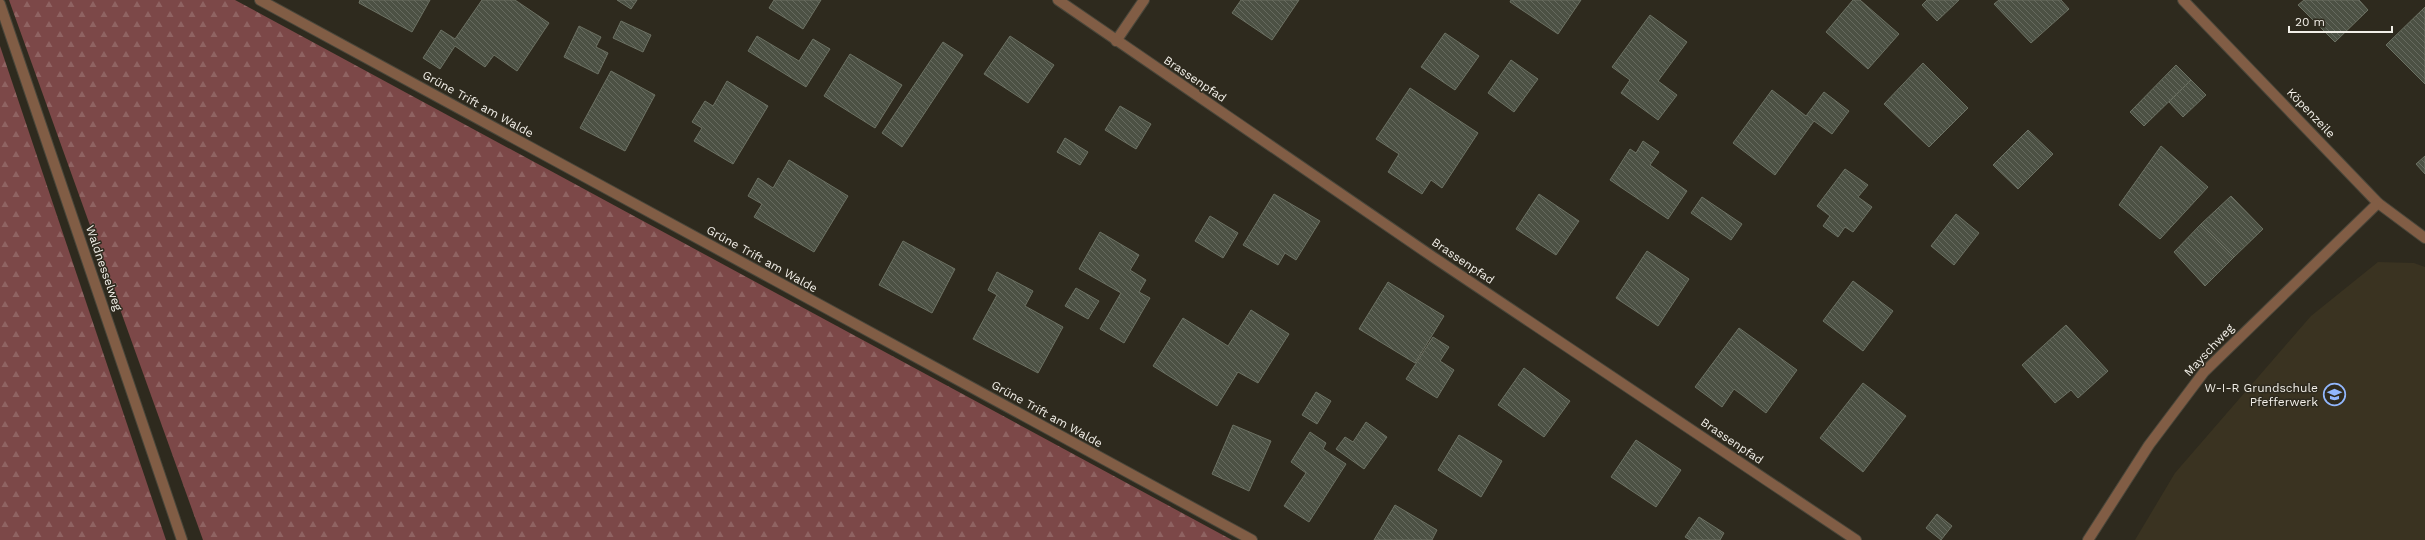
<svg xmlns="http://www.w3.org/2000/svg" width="2425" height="540" font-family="'Work Sans',sans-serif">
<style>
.built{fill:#3a3321}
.forest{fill:url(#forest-firs)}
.building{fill:url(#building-back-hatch);stroke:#6c7163}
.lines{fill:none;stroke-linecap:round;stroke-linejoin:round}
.minor-casing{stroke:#49463a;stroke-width:12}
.minor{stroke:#815d45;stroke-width:10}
.labels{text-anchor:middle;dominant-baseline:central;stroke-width:3;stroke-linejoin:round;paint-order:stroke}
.street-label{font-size:12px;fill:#f2efe8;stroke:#2e2a1e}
.poi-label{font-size:12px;fill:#f2efe8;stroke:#2e2a1e;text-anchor:end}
</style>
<defs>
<pattern id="forest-firs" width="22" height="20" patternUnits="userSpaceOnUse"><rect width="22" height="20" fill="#7c4848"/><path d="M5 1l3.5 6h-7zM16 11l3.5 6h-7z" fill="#8f6362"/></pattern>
<pattern id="building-back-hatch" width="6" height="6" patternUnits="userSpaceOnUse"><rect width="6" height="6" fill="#4c5144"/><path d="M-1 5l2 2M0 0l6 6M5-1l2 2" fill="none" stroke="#666a5f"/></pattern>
</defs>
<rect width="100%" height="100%" fill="#2e2a1e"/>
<path class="built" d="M 2378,262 L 2414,263 L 2425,267 L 2425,540 L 2135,540 L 2175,473 L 2311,316 Z"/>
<g class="forest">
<path d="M 9,0 L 235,0 L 1232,540 L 203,540 Z"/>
<path d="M 0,46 L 166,540 L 0,540 Z"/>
</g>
<g class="building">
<path d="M 360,0 L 430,0 L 412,32 L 359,3 Z"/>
<path d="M 482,0 L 515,0 L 549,23 L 517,71 L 494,55 L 485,67 L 455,46 L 440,69 L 423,58 L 441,30 L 455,39 Z"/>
<path d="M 617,0 L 637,0 L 631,9 Z"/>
<path d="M 774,0 L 821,0 L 803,29 L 769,8 Z"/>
<path d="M 1241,0 L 1299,0 L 1272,40 L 1232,13 Z"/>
<path d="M 1511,0 L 1581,0 L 1558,34 L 1510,2 Z"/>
<path d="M 1853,0 L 1860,0 L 1899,34 L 1868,69 L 1826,32 Z"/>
<path d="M 1927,0 L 1959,0 L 1937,21 L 1922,5 Z"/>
<path d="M 1999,0 L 2061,0 L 2069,9 L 2031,43 L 1994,4 Z"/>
<path d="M 2304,0 L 2359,0 L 2368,10 L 2335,42 L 2298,5 Z"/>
<path d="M 2425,7 L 2425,84 L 2386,45 Z"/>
<path d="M 1650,15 L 1687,42 L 1658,81 L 1677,95 L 1658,120 L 1621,93 L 1630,80 L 1612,67 Z"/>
<path d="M 621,21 L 651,35 L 643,52 L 613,38 Z"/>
<path d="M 579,26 L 601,37 L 596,47 L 608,53 L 598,74 L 564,57 Z"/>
<path d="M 1445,33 L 1479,56 L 1455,90 L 1421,67 Z"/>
<path d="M 757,36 L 799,61 L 813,39 L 830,49 L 806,87 L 748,51 Z"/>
<path d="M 1010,36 L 1054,65 L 1028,103 L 984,74 Z"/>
<path d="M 943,42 L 963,55 L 902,147 L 882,133 Z"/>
<path d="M 850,54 L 902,85 L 875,128 L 824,96 Z"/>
<path d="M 1511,60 L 1538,79 L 1514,112 L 1488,93 Z"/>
<path d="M 1923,63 L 1968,108 L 1929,147 L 1884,104 Z"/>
<path d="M 2176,65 L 2191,80 L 2144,126 L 2130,112 Z"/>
<path d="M 611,71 L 655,95 L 625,151 L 580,128 Z"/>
<path d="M 2191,80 L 2206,95 L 2183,117 L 2169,102 Z"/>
<path d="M 727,81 L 768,106 L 733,164 L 694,141 L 702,128 L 692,122 L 705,101 L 713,106 Z"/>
<path d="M 1410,88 L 1478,133 L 1442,188 L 1431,180 L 1422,194 L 1388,172 L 1399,154 L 1376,139 Z"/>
<path d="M 1772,90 L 1806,116 L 1824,92 L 1849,111 L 1832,134 L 1814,121 L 1775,175 L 1733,143 Z"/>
<path d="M 1120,106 L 1151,124 L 1136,149 L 1105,130 Z"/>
<path d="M 2028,130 L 2053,154 L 2018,189 L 1993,165 Z"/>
<path d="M 1065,138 L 1088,152 L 1080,165 L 1057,152 Z"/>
<path d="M 1643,141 L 1659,152 L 1650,165 L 1687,191 L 1668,219 L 1610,180 L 1630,149 L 1636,153 Z"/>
<path d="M 2161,146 L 2208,187 L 2160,239 L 2119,205 Z"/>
<path d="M 2425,156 L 2425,174 L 2416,164 Z"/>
<path d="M 789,160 L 848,196 L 814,252 L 754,217 L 762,204 L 748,196 L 758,178 L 773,188 Z"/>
<path d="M 1845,169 L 1868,185 L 1858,197 L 1872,207 L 1853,232 L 1845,227 L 1838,237 L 1823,226 L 1830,216 L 1817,206 Z"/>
<path d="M 1274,194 L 1320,221 L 1296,260 L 1285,253 L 1278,265 L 1243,245 Z"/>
<path d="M 1539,194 L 1579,221 L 1556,255 L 1516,229 Z"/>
<path d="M 2231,196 L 2263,229 L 2234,257 L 2201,224 Z"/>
<path d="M 1702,197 L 1742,224 L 1731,240 L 1691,213 Z"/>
<path d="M 1956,214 L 1979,233 L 1954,265 L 1931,246 Z"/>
<path d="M 1210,216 L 1238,233 L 1223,258 L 1195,241 Z"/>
<path d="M 2201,224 L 2234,257 L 2205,286 L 2174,252 Z"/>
<path d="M 1100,232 L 1139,255 L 1130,270 L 1146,280 L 1139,292 L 1150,298 L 1124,343 L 1100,329 L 1121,293 L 1079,269 Z"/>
<path d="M 903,241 L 955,269 L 932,313 L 879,285 Z"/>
<path d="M 1647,251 L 1689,279 L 1658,326 L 1616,298 Z"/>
<path d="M 997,272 L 1033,291 L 1025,306 L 1063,327 L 1038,373 L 973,339 L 997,295 L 988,290 Z"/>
<path d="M 1853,281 L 1893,311 L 1863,351 L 1823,321 Z"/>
<path d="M 1388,282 L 1444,316 L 1415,363 L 1359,329 Z"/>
<path d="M 1076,288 L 1099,301 L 1088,319 L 1065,306 Z"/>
<path d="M 1251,310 L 1289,334 L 1258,383 L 1238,372 L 1217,406 L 1153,366 L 1183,318 L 1228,346 Z"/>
<path d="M 2066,325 L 2108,371 L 2078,398 L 2071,390 L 2055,403 L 2022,365 Z"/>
<path d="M 1739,328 L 1797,370 L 1766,413 L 1734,389 L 1722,407 L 1695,387 Z"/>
<path d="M 1433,337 L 1449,347 L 1440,361 L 1454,370 L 1437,398 L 1406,379 Z"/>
<path d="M 1524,368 L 1570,401 L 1544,437 L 1498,405 Z"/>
<path d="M 1863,383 L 1906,416 L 1863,472 L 1820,438 Z"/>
<path d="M 1316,392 L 1331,401 L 1317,424 L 1302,415 Z"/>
<path d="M 1366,422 L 1387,437 L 1364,469 L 1336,449 L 1345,437 L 1353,442 Z"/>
<path d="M 1233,425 L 1271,441 L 1249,491 L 1212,474 Z"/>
<path d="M 1310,432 L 1326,443 L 1323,449 L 1346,464 L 1309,522 L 1284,506 L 1306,473 L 1291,462 Z"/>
<path d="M 1459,435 L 1502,461 L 1481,497 L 1438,470 Z"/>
<path d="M 1636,440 L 1681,470 L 1656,507 L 1611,477 Z"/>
<path d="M 1395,505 L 1437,530 L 1432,540 L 1374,540 Z"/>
<path d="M 1937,514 L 1952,526 L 1941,540 L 1926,528 Z"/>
<path d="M 1699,517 L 1724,533 L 1720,540 L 1690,540 L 1685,537 Z"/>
</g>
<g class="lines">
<defs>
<g id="minor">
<path d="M 260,0 L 1252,540"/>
<path d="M 1058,0 L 1433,257 L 1856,540"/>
<path d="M 2183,0 L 2378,203 L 2425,238"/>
<path d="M 0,4 L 182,540"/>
<path d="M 1116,41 L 1144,0"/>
<path d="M 2088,540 L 2149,445 L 2204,372 L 2378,203"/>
</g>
</defs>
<use href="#minor" class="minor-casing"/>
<use href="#minor" class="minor"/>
</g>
<defs>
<symbol id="school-ring" viewBox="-11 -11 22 22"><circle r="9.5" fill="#2e2a1e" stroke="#92b7fd" stroke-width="1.5"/><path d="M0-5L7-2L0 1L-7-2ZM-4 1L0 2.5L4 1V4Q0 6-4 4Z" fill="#92b7fd"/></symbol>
</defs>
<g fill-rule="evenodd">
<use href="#school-ring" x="2322" y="382" width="25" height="25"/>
</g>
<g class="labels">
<g class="street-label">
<text transform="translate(1195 79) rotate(34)">Brassenpfad</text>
<text transform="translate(478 104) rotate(29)">Grüne Trift am Walde</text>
<text transform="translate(2311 113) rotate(46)">Köpenzeile</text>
<text transform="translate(762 259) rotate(29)">Grüne Trift am Walde</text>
<text transform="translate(1463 261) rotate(34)">Brassenpfad</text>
<text transform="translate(104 268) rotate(71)">Waldnesselweg</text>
<text transform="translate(2209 350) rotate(-47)">Mayschweg</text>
<text transform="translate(1047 414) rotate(29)">Grüne Trift am Walde</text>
<text transform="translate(1732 441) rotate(34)">Brassenpfad</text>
</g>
<g class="poi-label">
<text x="2318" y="388">W-I-R Grundschule<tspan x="2318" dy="14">Pfefferwerk</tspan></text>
</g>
</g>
<path d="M2289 26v6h103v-6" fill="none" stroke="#f2efe8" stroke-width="2"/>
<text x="2295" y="26" font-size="12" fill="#f2efe8" stroke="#2e2a1e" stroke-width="3" paint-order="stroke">20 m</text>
</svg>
